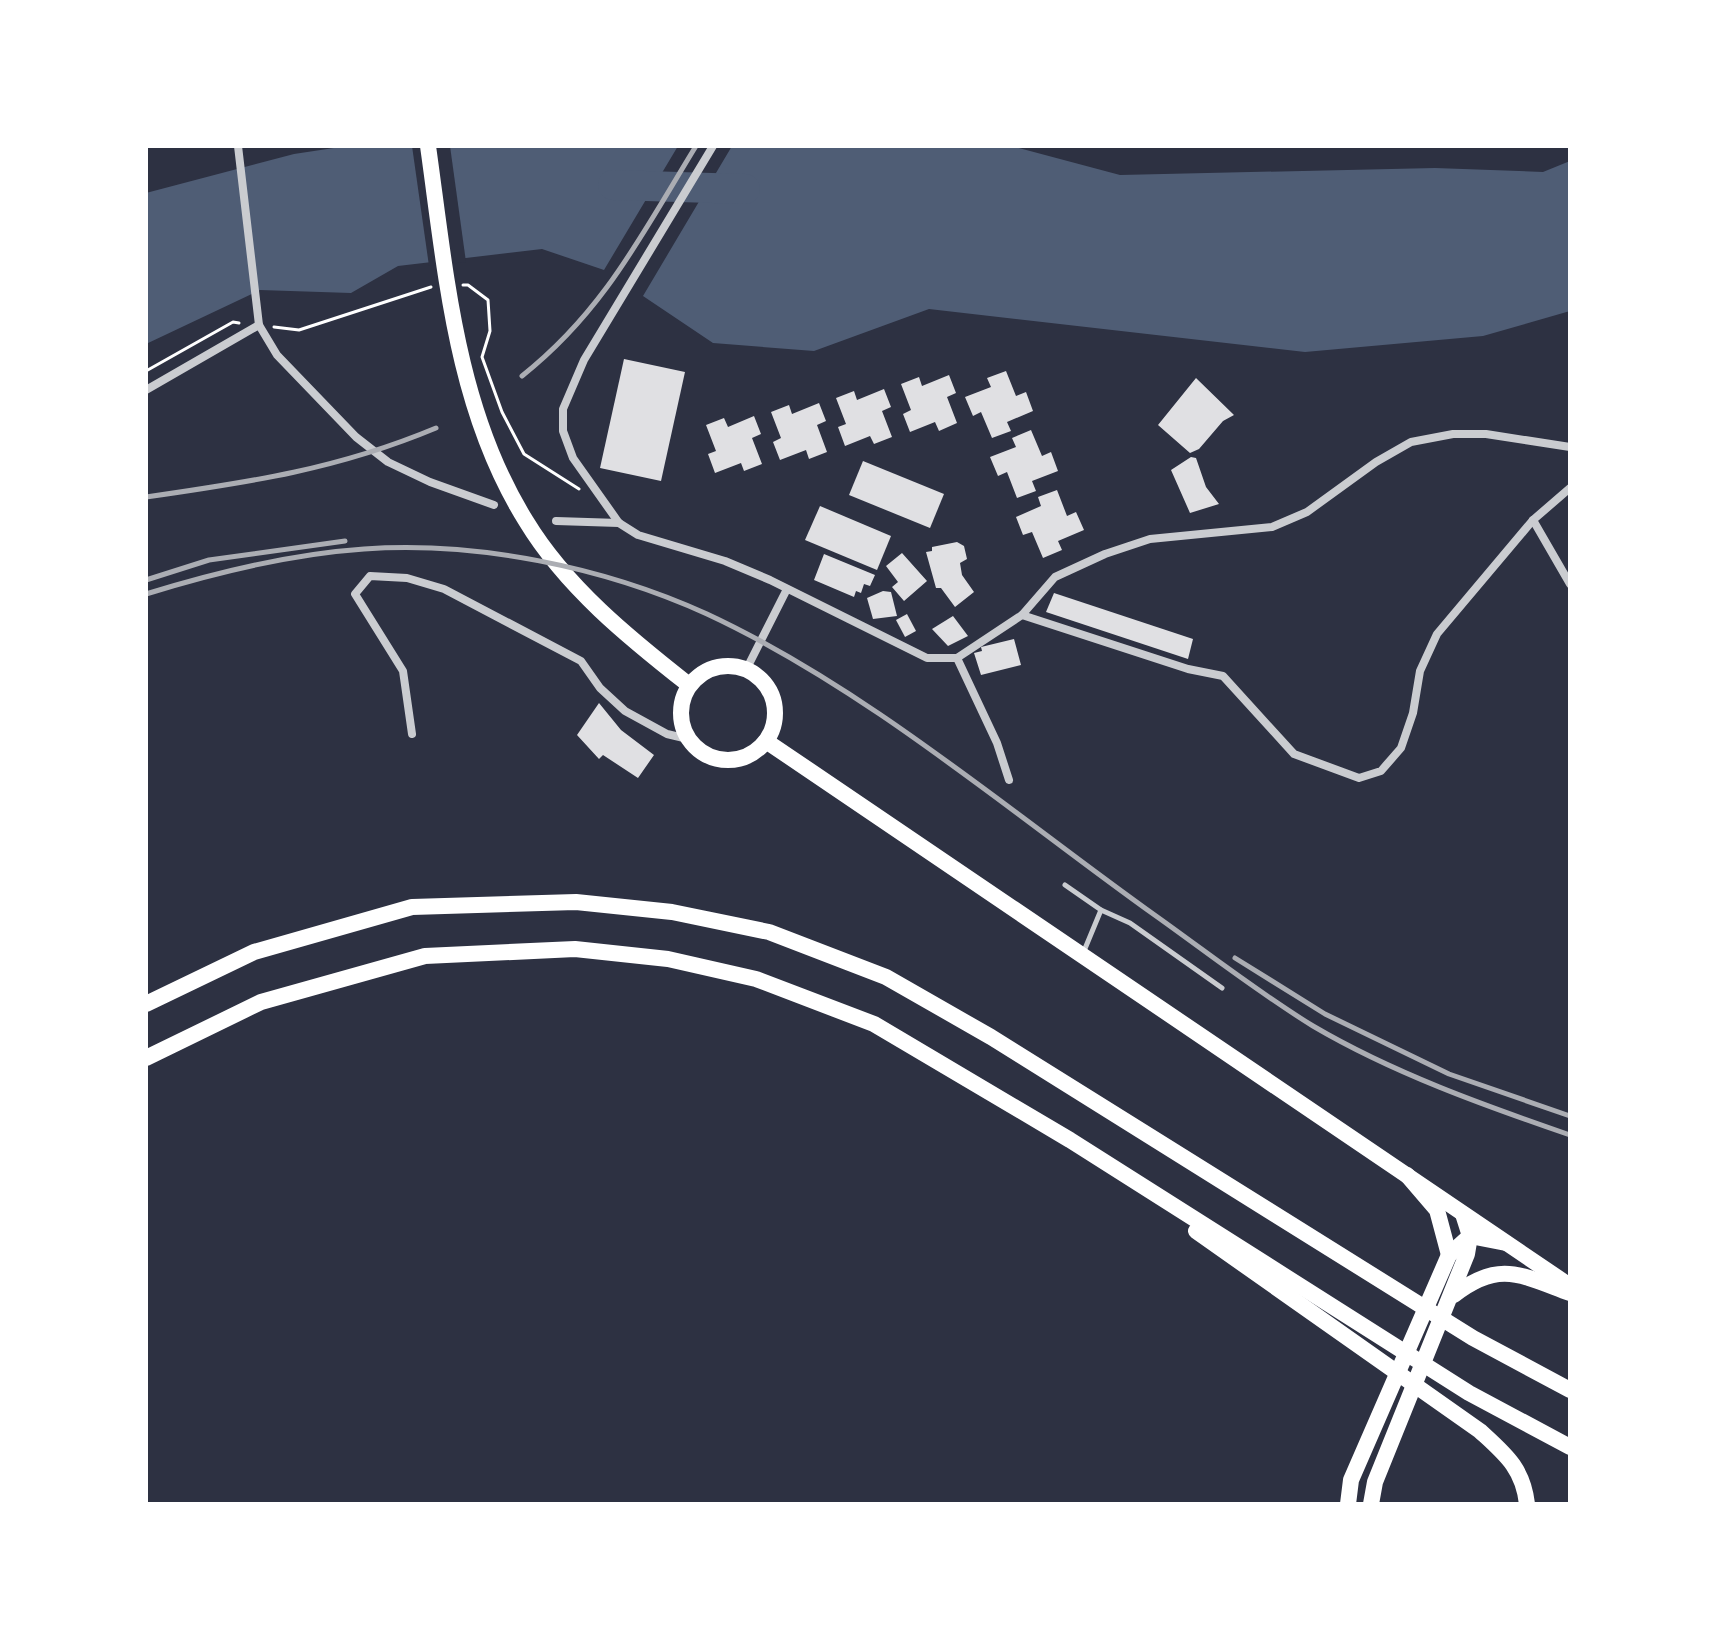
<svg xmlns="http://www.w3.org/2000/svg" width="1716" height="1650" font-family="Figtree,sans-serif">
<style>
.water{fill:#4f5d75}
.pier{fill:#2d3142}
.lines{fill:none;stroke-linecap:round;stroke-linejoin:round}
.river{stroke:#4f5d75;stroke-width:30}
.building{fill:#e0e0e3}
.path{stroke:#fff;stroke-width:3}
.service{stroke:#caccd0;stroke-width:5}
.minor{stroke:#caccd0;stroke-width:8}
.trunk{stroke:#fff;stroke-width:16}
.motorway{stroke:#fff;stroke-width:16}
.rail{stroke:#abadb3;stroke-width:5}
</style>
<rect width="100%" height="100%" fill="#2d3142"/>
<g class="water">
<path d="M 347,146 L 678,146 L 604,270 L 542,249 L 398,266 L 351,293 L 260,290 L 146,344 L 146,193 L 294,154 Z"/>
<path d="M 732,146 L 1011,146 L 1120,175 L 1435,168 L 1543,172 L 1570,161 L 1570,311 L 1483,336 L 1305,352 L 929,309 L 814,351 L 713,343 L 643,296 Z"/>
</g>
<path class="pier" d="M 412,146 L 450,146 L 466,262 L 429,266 Z"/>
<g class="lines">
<path class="river" d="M 613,185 L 745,189"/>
</g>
<g class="building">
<path d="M 624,359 L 685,372 L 661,481 L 600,468 Z"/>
<path d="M 1006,371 L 1016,396 L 1026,392 L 1033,411 L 1007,422 L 1011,431 L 992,438 L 981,412 L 973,416 L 965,397 L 991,387 L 987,378 Z"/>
<path d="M 949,375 L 956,393 L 947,397 L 957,423 L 939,431 L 935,422 L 910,432 L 903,414 L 911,410 L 901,384 L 919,377 L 922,386 Z"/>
<path d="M 1196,378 L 1234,415 L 1223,421 L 1199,449 L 1190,453 L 1158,425 Z"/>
<path d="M 884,389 L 891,407 L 882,411 L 892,437 L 874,444 L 870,436 L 845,446 L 838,427 L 846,424 L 836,398 L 854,391 L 857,400 Z"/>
<path d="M 819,403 L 826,421 L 817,425 L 827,452 L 809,459 L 806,450 L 780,460 L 773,442 L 781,438 L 771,412 L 789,405 L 792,414 Z"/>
<path d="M 754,416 L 761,434 L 752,438 L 762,464 L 744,471 L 741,463 L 715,473 L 708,454 L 716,451 L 706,425 L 724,418 L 728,427 Z"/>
<path d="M 1031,430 L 1042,456 L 1051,452 L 1058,471 L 1032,481 L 1036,491 L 1017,498 L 1007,472 L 998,476 L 990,457 L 1016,447 L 1012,438 Z"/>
<path d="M 1191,457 L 1196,458 L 1206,487 L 1219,504 L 1190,513 L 1171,470 Z"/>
<path d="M 863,461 L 944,494 L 930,528 L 849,495 Z"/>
<path d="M 1057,490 L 1067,516 L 1076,512 L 1084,530 L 1058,541 L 1062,550 L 1043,558 L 1032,532 L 1023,535 L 1016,517 L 1041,506 L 1038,497 Z"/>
<path d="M 820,506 L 891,536 L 877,570 L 805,540 Z"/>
<path d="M 957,542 L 964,546 L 967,559 L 960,563 L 962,575 L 974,592 L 955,607 L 941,588 L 936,588 L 926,552 L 932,551 L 932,547 Z"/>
<path d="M 902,553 L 927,581 L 904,601 L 892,587 L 898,582 L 886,566 Z"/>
<path d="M 824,554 L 875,575 L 870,586 L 864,584 L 861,593 L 856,591 L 854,597 L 814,580 Z"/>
<path d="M 883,591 L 891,592 L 897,616 L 873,619 L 867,598 Z"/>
<path d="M 1054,593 L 1193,639 L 1188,659 L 1046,612 Z"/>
<path d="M 907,614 L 916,631 L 905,637 L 896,620 Z"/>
<path d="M 953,616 L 968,636 L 948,646 L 932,629 Z"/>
<path d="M 1014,639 L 1021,665 L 981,675 L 974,653 L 982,651 L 981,647 Z"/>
<path d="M 599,703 L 621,730 L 654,755 L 638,778 L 603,755 L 599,759 L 577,735 Z"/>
</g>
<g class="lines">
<g class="path">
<path d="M 463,285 L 468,285 L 488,300 L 490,331 L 482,357 L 502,412 L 524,454 L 579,489"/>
<path d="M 274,327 L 299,330 L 431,287"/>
<path d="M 146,371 L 233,322 L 239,323"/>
</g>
<g class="service">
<path d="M 1065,885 L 1101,910 L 1084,951"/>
<path d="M 1101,910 L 1130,923 L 1222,988"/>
</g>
<g class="minor">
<path d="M 238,146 L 259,325 L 277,355 L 356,437 L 388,462 L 430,482 L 494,505"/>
<path d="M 713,146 L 584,360 L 563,409 L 563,431 L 573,458 L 619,523 L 638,535 L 725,561 L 770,580 L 927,658 L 957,658 L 1022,615 L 1055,577 L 1105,554 L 1150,539 L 1272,527 L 1307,512 L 1376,462 L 1411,442 L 1453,434 L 1486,434 L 1570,447"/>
<path d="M 146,390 L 259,325"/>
<path d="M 1533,520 L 1570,584"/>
<path d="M 556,521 L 619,523"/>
<path d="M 1022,615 L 1188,669 L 1223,676 L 1294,754 L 1359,778 L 1381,771 L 1401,748 L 1413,713 L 1420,671 L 1437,634 L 1533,520 L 1570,488"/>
<path d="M 957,658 L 997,743 L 1009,780"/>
<path d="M 746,670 L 787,589"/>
<path d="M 412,734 L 403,671 L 355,594 L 370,576 L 407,578 L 444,589 L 581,661 L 600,688 L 625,711 L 667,734 L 688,739"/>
</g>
<g class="trunk">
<path d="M 428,146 C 446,274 456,409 526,521 C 566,587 629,638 689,685"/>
<circle cx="728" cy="713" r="47"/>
<path d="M 766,741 L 1570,1286"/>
</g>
<g class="motorway">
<path d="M 146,1004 L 254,952 L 412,907 L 576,902 L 672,912 L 769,932 L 886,977 L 991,1037 L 1473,1338 L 1570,1390"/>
<path d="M 146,1058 L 261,1002 L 425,956 L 575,949 L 668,959 L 756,979 L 874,1024 L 1070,1140 L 1469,1393 L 1570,1447"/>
<path d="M 1407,1175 L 1437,1210 L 1449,1255"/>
<path d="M 1196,1231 L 1480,1431 C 1505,1454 1523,1468 1527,1504"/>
<path d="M 1454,1295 C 1499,1260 1521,1275 1570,1293"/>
<path d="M 1348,1504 L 1351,1480 L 1449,1255 L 1470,1236 L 1506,1243"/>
<path d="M 1371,1504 L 1375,1482 L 1467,1254 L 1470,1236 L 1463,1214"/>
</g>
<g class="rail">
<path d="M 522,376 C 604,311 642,234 696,146"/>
<path d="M 146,497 C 251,482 338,469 436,428"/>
<path d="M 146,580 L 209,560 L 345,541"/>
<path d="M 146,594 C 217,572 290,554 364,549 C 477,541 604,567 707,614 C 866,688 1013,814 1156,916 C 1208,953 1259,993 1313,1026 C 1393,1073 1483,1105 1570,1135"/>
<path d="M 1235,958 L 1325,1014 L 1449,1074 L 1570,1116"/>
</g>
</g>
<rect width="1716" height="1650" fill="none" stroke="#ffffff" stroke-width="296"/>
</svg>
